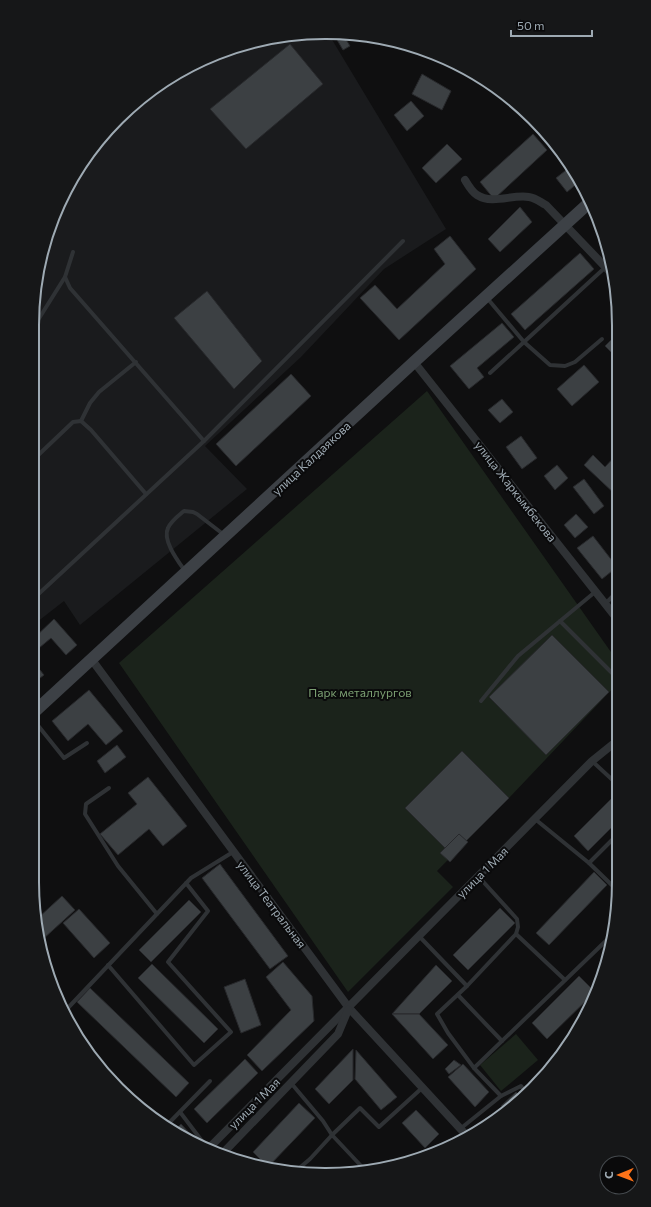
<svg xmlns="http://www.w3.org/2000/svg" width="651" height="1207" font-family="Commissioner,sans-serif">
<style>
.built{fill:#1a1b1d}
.green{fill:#1b231b}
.building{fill:#3c4043;stroke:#28292c}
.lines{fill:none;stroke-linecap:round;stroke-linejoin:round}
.lane{stroke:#2f3235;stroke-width:4}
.street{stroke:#2f3235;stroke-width:8}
.secondary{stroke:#3d4146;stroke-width:12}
.labels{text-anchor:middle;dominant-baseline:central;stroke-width:4;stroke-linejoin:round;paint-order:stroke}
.street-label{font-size:12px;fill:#9eaab3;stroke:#0a0a0b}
.park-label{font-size:12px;fill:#7ca073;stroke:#0a0a0b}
.rim{fill:none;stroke:#9eaab3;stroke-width:2}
</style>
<rect width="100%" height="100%" fill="#0f0f10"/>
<path class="built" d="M 328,33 L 446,229 L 384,269 L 301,357 L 205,446 L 247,489 L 80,625 L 64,601 L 32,626 L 33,307 L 42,249 L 62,195 L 93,147 L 132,105 L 179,71 L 231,48 L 287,34 Z"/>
<g class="green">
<path d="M 427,391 L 618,662 L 618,683 L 509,798 L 437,871 L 453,887 L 348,992 L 119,663 Z"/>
<path d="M 516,1034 L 538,1060 L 501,1091 L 480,1065 Z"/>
</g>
<g class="building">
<path d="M 333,33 L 342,33 L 350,46 L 343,50 Z"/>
<path d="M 290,44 L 323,84 L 246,149 L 210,109 Z"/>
<path d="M 422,74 L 451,91 L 442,110 L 412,94 Z"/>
<path d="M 411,101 L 424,116 L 407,131 L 394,115 Z"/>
<path d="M 530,117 L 546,134 L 543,136 L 528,118 Z"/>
<path d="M 533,134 L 547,150 L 494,199 L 480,182 Z"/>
<path d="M 447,144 L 462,159 L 436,183 L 422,168 Z"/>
<path d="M 570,167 L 579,182 L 567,192 L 556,178 Z"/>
<path d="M 520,207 L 532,222 L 500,252 L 488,239 Z"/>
<path d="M 450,236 L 476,269 L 399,340 L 360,298 L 375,285 L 397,309 L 445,264 L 434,249 Z"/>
<path d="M 580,253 L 594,269 L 525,330 L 511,314 Z"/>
<path d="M 207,291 L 262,361 L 234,389 L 174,318 Z"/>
<path d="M 502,323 L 514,337 L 477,368 L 484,377 L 469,389 L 450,366 Z"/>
<path d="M 617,334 L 617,358 L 605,346 Z"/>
<path d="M 584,365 L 599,382 L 572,406 L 557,389 Z"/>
<path d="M 291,374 L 311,396 L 236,466 L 216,444 Z"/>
<path d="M 502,399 L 513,412 L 500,423 L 488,410 Z"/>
<path d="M 32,436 L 40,444 L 32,451 Z"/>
<path d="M 521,436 L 537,458 L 522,469 L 506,447 Z"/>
<path d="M 617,454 L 617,496 L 584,465 L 593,455 L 605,467 Z"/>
<path d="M 557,465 L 568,478 L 555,490 L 544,476 Z"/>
<path d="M 584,479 L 604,506 L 594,514 L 573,487 Z"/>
<path d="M 576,514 L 588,527 L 575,538 L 564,525 Z"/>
<path d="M 593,536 L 617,567 L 602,579 L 577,548 Z"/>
<path d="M 54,619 L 77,645 L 66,655 L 51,638 L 39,648 L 32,640 Z"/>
<path d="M 552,635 L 609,692 L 546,755 L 489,697 Z"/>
<path d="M 36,665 L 44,675 L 32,684 L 32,668 Z"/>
<path d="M 89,690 L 123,731 L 106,745 L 88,724 L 68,741 L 52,721 Z"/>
<path d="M 117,745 L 126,757 L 105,773 L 97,761 Z"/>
<path d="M 462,751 L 509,798 L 452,855 L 405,808 Z"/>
<path d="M 148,777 L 187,826 L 163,846 L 149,829 L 118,855 L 100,834 L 137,804 L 128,793 Z"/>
<path d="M 618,792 L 618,821 L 588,851 L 574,836 Z"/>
<path d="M 459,834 L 468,842 L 450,862 L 440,853 Z"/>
<path d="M 220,864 L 288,956 L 270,969 L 202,878 Z"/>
<path d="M 594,872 L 607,885 L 549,945 L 536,933 Z"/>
<path d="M 62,896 L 75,910 L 42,940 L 38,918 Z"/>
<path d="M 189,900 L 201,912 L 151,962 L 139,950 Z"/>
<path d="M 500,908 L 515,923 L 468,970 L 453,955 Z"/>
<path d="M 79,909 L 110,943 L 94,958 L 63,923 Z"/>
<path d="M 283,962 L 312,996 L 314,1021 L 262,1071 L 247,1055 L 291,1010 L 266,977 Z"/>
<path d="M 152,964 L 218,1029 L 204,1043 L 138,978 Z"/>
<path d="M 436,965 L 452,981 L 419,1014 L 392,1014 Z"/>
<path d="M 579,976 L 595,992 L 547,1039 L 532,1023 Z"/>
<path d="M 245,979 L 261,1025 L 241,1033 L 224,987 Z"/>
<path d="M 90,988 L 189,1083 L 176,1097 L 77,1002 Z"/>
<path d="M 392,1014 L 419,1014 L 448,1045 L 433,1059 Z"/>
<path d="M 577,1026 L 578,1027 L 566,1044 L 563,1041 Z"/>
<path d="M 353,1049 L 353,1080 L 329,1104 L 315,1089 Z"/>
<path d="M 356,1050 L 397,1097 L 381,1110 L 355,1079 Z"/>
<path d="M 245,1059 L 258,1073 L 207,1123 L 194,1109 Z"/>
<path d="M 454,1060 L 461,1065 L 449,1074 L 445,1069 Z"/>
<path d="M 463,1064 L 489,1092 L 475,1107 L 448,1077 Z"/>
<path d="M 516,1092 L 522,1098 L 506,1111 L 501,1106 Z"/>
<path d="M 299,1103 L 315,1118 L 268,1167 L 253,1152 Z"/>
<path d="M 416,1110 L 439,1134 L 425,1148 L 402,1123 Z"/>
<path d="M 181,1124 L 192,1136 L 190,1138 L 174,1131 Z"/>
</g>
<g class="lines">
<g class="lane">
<path d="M 73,252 L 65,277 L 70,288 L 204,441"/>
<path d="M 487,298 L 524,342 L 490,373"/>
<path d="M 33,328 L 65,277"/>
<path d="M 602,339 L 575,362 L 565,366 L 550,365 L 524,342 L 610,263"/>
<path d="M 81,421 L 90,403 L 99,392 L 136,362"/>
<path d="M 32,461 L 73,422 L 81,421 L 91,430 L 146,494"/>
<path d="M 185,571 C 178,561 162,540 168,528 C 171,521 178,516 184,511 L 193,512 L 197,514 L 223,534"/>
<path d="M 32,600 L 204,441 L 403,241"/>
<path d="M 605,604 L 617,592"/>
<path d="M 560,621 L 614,675 L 618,677"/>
<path d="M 481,701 L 518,656 L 595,592"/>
<path d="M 32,718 L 64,758 L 87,743"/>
<path d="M 592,761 L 618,785"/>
<path d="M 109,788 L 86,804 L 85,814 L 118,866 L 157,914"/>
<path d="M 535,819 L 589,863 L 618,834"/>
<path d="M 589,863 L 618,891"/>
<path d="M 516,934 L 565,980"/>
<path d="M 418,935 L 467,986 L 437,1014 L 448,1033 L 474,1068 L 613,934"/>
<path d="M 108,965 L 194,1065 L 231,1032 L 168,962 L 208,911 L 186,883"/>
<path d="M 467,986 L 516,934 L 518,927 L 517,919 L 478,876"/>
<path d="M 458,995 L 502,1041"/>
<path d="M 66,1010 L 191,878 L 233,852"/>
<path d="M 474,1068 L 501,1096"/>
<path d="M 291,1083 L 323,1121 L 332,1135 L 360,1108 L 379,1127 L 422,1088"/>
<path d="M 180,1112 L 205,1145"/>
<path d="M 165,1127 L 210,1081"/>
<path d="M 460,1129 L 501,1096 L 521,1086 L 527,1094"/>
<path d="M 297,1170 L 310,1159 L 332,1135 L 365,1170"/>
</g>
<g class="street">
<path d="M 465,180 C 468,185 472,192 477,195 C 493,205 512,194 529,197 C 536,198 540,202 546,205 L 613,275"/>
<path d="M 414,362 L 618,620"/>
<path d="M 92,660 L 349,1008 L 468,1137"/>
<path d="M 210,1147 C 338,1019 464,889 592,761 L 618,740"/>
<path d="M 223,1153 L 338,1034 L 348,1010"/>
</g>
<path class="secondary" d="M 32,714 L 414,362 L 590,202"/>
</g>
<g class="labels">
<g class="street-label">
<text transform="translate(311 458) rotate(-43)">улица Калдаякова</text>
<text transform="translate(516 491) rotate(52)">улица Жаркымбекова</text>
<text transform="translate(482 872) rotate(-45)">улица 1 Мая</text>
<text transform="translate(272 904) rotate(53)">улица Театральная</text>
<text transform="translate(254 1103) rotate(-45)">улица 1 Мая</text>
</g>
<g class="park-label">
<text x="360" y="692">Парк металлургов</text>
</g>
</g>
<path d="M0 0H651V1207H0ZM325 39H326A286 286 0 0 1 612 325V882A286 286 0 0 1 326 1168H325A286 286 0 0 1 39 882V325A286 286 0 0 1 325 39Z" fill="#161718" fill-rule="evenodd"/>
<path class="rim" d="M325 39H326A286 286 0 0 1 612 325V882A286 286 0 0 1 326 1168H325A286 286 0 0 1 39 882V325A286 286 0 0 1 325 39Z"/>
<g transform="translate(619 1175) rotate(269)"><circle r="19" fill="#0a0a0b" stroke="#454a4e"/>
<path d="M0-3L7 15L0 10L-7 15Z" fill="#ff7318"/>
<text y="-6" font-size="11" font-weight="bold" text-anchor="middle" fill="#9eaab3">С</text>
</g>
<path d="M511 30v6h81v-6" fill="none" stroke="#9eaab3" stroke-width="2"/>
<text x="517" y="30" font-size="12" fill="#9eaab3" stroke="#0a0a0b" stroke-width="3" paint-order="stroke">50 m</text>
</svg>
